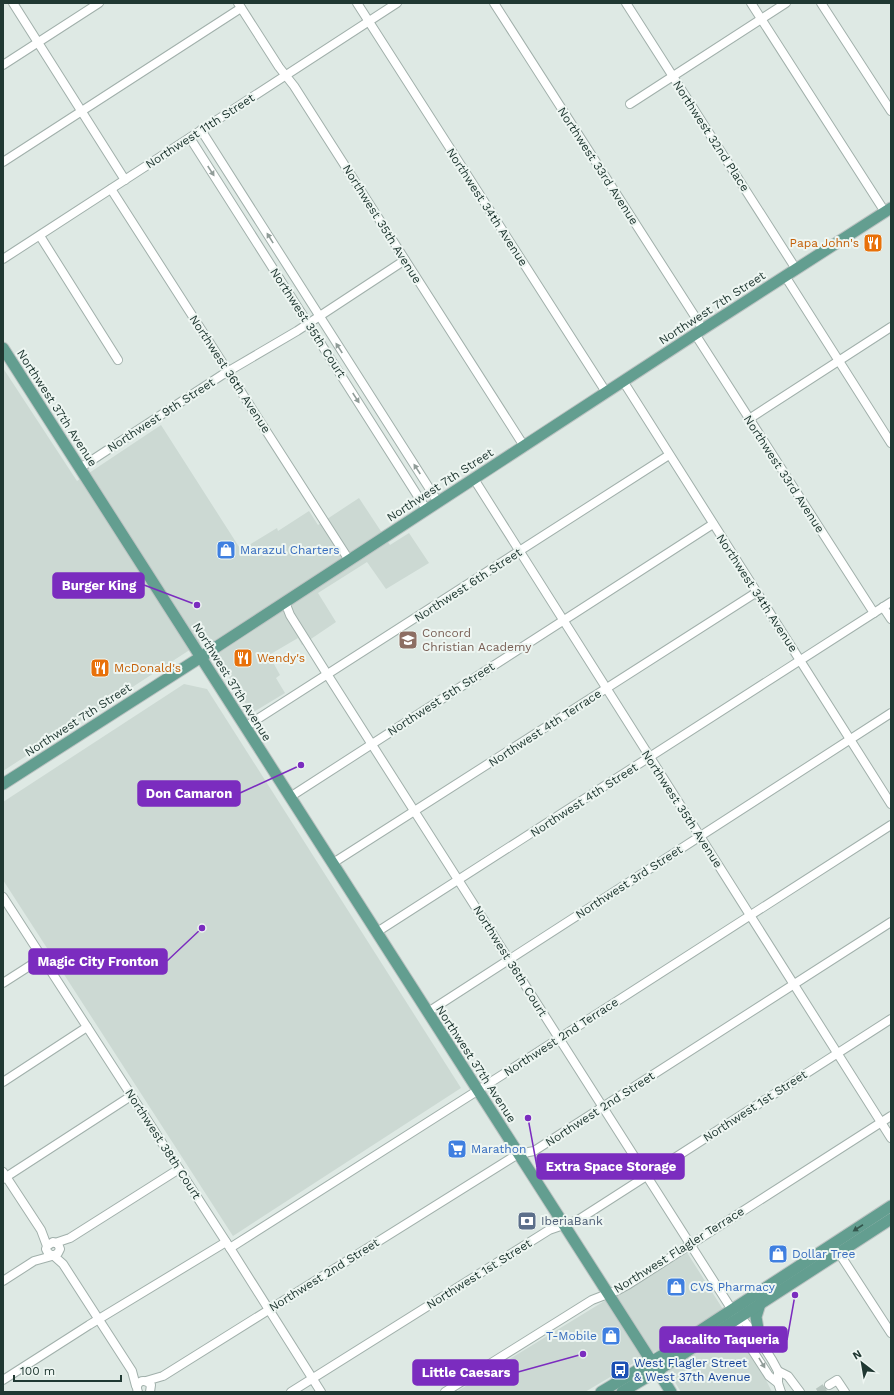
<svg xmlns="http://www.w3.org/2000/svg" width="894" height="1395" font-family="'Work Sans',sans-serif">
<style>
.built{fill:#ccd9d3}
.lines{fill:none;stroke-linecap:round;stroke-linejoin:round}
.minor-tunnel{stroke:#b8c6c0;stroke-width:8;stroke-dasharray:8 4;stroke-linecap:butt}
.minor-casing{stroke:#a1b0ab;stroke-width:10}
.major-casing{stroke:#bcc3c2;stroke-width:13}
.minor{stroke:#fff;stroke-width:8}
.major{stroke:#639e90;stroke-width:11}
.oneway{fill:#909c98}
.oneway2{fill:#34574e}
.labels{text-anchor:middle;dominant-baseline:central;stroke-width:4;stroke-linejoin:round;paint-order:stroke}
.street-label{font-size:12px;fill:#203832;stroke:#eef6f2}
.food-label{font-size:12px;fill:#c56008;stroke:#eef6f2;text-anchor:start}
.shop-label{font-size:12px;fill:#366cbe;stroke:#eef6f2;text-anchor:start}
.education-label{font-size:12px;fill:#785e54;stroke:#eef6f2;text-anchor:start}
.service-label{font-size:12px;fill:#4e5e75;stroke:#eef6f2;text-anchor:start}
.transit-label{font-size:12px;fill:#164399;stroke:#eef6f2;text-anchor:start}
.leader{fill:none;stroke:#7b2cbf;stroke-width:1.5}
.callout-dot{fill:#7b2cbf;stroke:#eef6f2;stroke-width:1.5}
.callout{fill:#7b2cbf;stroke:#7b2cbf;stroke-width:1.5}
.callout-label{font-size:13px;text-anchor:middle;font-weight:bold;fill:#fff}
</style>
<rect width="100%" height="100%" fill="#dee9e4"/>
<g class="built">
<path d="M 3,368 L 77,481 L 161,425 L 241,550 L 277,528 L 278,531 L 309,511 L 318,525 L 359,498 L 390,545 L 409,533 L 429,563 L 386,589 L 367,562 L 318,593 L 336,622 L 302,645 L 298,638 L 269,655 L 280,675 L 276,678 L 285,693 L 252,713 L 205,640 L 3,771 Z"/>
<path d="M 184,684 L 207,689 L 461,1088 L 233,1236 L 3,880 L 3,802 Z"/>
<path d="M 686,1251 L 759,1366 L 772,1392 L 681,1392 L 656,1351 L 632,1364 L 585,1392 L 456,1392 Z"/>
</g>
<g class="lines">
<path class="minor-tunnel" d="M 818,1392 L 829,1385"/>
<defs>
<g id="minor">
<path d="M 13,3 L 125,180"/>
<path d="M 238,3 L 279,67 L 294,86 L 524,446"/>
<path d="M 357,3 L 606,392"/>
<path d="M 494,3 L 703,329"/>
<path d="M 626,3 L 796,269"/>
<path d="M 751,3 L 885,212"/>
<path d="M 821,3 L 891,111"/>
<path d="M 3,65 L 99,3"/>
<path d="M 630,104 L 786,3"/>
<path d="M 201,130 L 438,502"/>
<path d="M 190,138 L 426,509"/>
<path d="M 3,162 L 241,8"/>
<path d="M 111,189 L 349,560"/>
<path d="M 40,236 L 118,360"/>
<path d="M 3,259 L 397,3"/>
<path d="M 785,276 L 891,443"/>
<path d="M 695,334 L 874,613"/>
<path d="M 623,381 L 891,804"/>
<path d="M 749,419 L 891,327"/>
<path d="M 80,468 L 222,375 L 297,331 L 405,260"/>
<path d="M 474,479 L 891,1138"/>
<path d="M 285,602 L 290,615 L 327,674 L 734,1313"/>
<path d="M 883,607 L 891,619"/>
<path d="M 245,727 L 669,455"/>
<path d="M 290,797 L 713,524"/>
<path d="M 333,863 L 757,592"/>
<path d="M 3,897 L 230,1248 L 321,1392"/>
<path d="M 377,932 L 891,602"/>
<path d="M 3,983 L 42,958"/>
<path d="M 428,1012 L 891,713"/>
<path d="M 3,1082 L 87,1027"/>
<path d="M 3,1172 L 41,1230 L 47,1246 L 46,1249 L 48,1253 L 53,1256 L 58,1253 L 60,1249 L 58,1244 L 53,1242 L 47,1246"/>
<path d="M 3,1179 L 131,1096"/>
<path d="M 55,1243 L 70,1238 L 179,1169"/>
<path d="M 230,1248 L 502,1075 L 891,825"/>
<path d="M 839,1253 L 891,1333"/>
<path d="M 54,1256 L 63,1264 L 132,1371 L 136,1386"/>
<path d="M 3,1281 L 34,1261 L 52,1256"/>
<path d="M 738,1318 L 744,1321 L 760,1341 L 772,1360 L 778,1371 L 778,1383 L 781,1392"/>
<path d="M 738,1318 L 738,1326 L 747,1342 L 769,1376 L 778,1383"/>
<path d="M 778,1371 L 788,1376 L 800,1392"/>
<path d="M 3,1380 L 89,1325 L 226,1242"/>
<path d="M 146,1381 L 163,1376 L 518,1154 L 534,1151 L 891,922"/>
<path d="M 829,1385 L 837,1380 L 845,1392"/>
<path d="M 138,1392 C 134,1382 144,1377 151,1385 L 150,1392"/>
<path d="M 291,1392 L 549,1230 L 578,1220 L 891,1019"/>
<path d="M 445,1392 L 592,1300 L 618,1290 L 629,1284 L 891,1116"/>
</g>
<g id="major">
<path d="M 3,348 L 671,1392"/>
<path d="M 3,784 L 201,657 L 703,329 L 891,208"/>
<path d="M 719,1331 L 729,1332 L 747,1342"/>
<path d="M 760,1341 L 756,1317 L 760,1304"/>
<path d="M 601,1392 L 661,1356 L 891,1206"/>
<path d="M 622,1392 L 657,1371 L 891,1219"/>
</g>
</defs>
<use href="#minor" class="minor-casing"/>
<use href="#major" class="major-casing"/>
<use href="#minor" class="minor"/>
<use href="#major" class="major"/>
</g>
<defs><path id="oneway-solid" d="M-6-.8H1V-3.2L6.5 0L1 3.2V.8H-6Z"/></defs>
<g class="oneway">
<use href="#oneway-solid" transform="translate(211 171) rotate(57)"/>
<use href="#oneway-solid" transform="translate(270 238) rotate(-122)"/>
<use href="#oneway-solid" transform="translate(339 348) rotate(-123)"/>
<use href="#oneway-solid" transform="translate(356 398) rotate(57)"/>
<use href="#oneway-solid" transform="translate(417 469) rotate(-123)"/>
<use href="#oneway-solid" transform="translate(762 1363) rotate(59)"/>
</g>
<use class="oneway2" href="#oneway-solid" transform="translate(858 1228) rotate(147)"/>
<defs>
<symbol id="restaurant-square" viewBox="-11 -11 22 22"><rect x="-9" y="-9" width="18" height="18" rx="4" fill="#e8710a" stroke="#eef6f2"/><path d="M-5-6h1v4h1v-4h1v4h1v-4h1v5L-1.5 .5V6h-2V.5L-5-1ZM5-6V6H3V1.5H1.5Q1.5-4 5-6Z" fill="#fff"/></symbol>
<symbol id="shop-square" viewBox="-11 -11 22 22"><rect x="-9" y="-9" width="18" height="18" rx="4" fill="#3f7fe0" stroke="#eef6f2"/><path d="M-5-2.5h2.3a2.7 3.5 0 0 1 5.4 0H5L5.5 6h-11ZM-1.5-2.5h3a1.5 2.3 0 0 0-3 0Z" fill="#fff"/></symbol>
<symbol id="school-square" viewBox="-11 -11 22 22"><rect x="-9" y="-9" width="18" height="18" rx="4" fill="#8d6e63" stroke="#eef6f2"/><path d="M0-5L7-2L0 1L-7-2ZM-4 1L0 2.5L4 1V4Q0 6-4 4Z" fill="#fff"/></symbol>
<symbol id="supermarket-square" viewBox="-11 -11 22 22"><rect x="-9" y="-9" width="18" height="18" rx="4" fill="#3f7fe0" stroke="#eef6f2"/><path d="M-6-5.5h2.5l.6 2H6L4.5 2H-2.5L-4.4-4H-6ZM-1.5 3.2a1.3 1.3 0 1 0 .1 0ZM3 3.2a1.3 1.3 0 1 0 .1 0Z" fill="#fff"/></symbol>
<symbol id="bank-square" viewBox="-11 -11 22 22"><rect x="-9" y="-9" width="18" height="18" rx="4" fill="#5c6f8a" stroke="#eef6f2"/><path d="M-6-4H6V4H-6ZM0-2.3a2.3 2.3 0 1 0 0 4.6a2.3 2.3 0 1 0 0-4.6Z" fill="#fff"/></symbol>
<symbol id="bus-square" viewBox="-11 -11 22 22"><rect x="-9" y="-9" width="18" height="18" rx="4" fill="#1a4fb4" stroke="#eef6f2"/><path d="M-5-6H5V4H4V6H2V4H-2V6H-4V4H-5ZM-3.5-4V0h7V-4ZM-3.5 1.2v1.5H-2V1.2ZM2 1.2v1.5H3.5V1.2Z" fill="#fff"/></symbol>
</defs>
<g fill-rule="evenodd">
<use href="#restaurant-square" x="862" y="232" width="22" height="22"/>
<use href="#shop-square" x="215" y="539" width="22" height="22"/>
<use href="#school-square" x="397" y="629" width="22" height="22"/>
<use href="#restaurant-square" x="232" y="647" width="22" height="22"/>
<use href="#restaurant-square" x="89" y="657" width="22" height="22"/>
<use href="#supermarket-square" x="446" y="1138" width="22" height="22"/>
<use href="#bank-square" x="516" y="1210" width="22" height="22"/>
<use href="#shop-square" x="767" y="1243" width="22" height="22"/>
<use href="#shop-square" x="665" y="1276" width="22" height="22"/>
<use href="#shop-square" x="600" y="1325" width="22" height="22"/>
<use href="#bus-square" x="609" y="1359" width="22" height="22"/>
</g>
<g class="labels">
<g class="street-label">
<text transform="translate(200 131) rotate(-33)">Northwest 11th Street</text>
<text transform="translate(711 136) rotate(57)">Northwest 32nd Place</text>
<text transform="translate(598 166) rotate(57)">Northwest 33rd Avenue</text>
<text transform="translate(487 207) rotate(57)">Northwest 34th Avenue</text>
<text transform="translate(382 224) rotate(58)">Northwest 35th Avenue</text>
<text transform="translate(712 308) rotate(-33)">Northwest 7th Street</text>
<text transform="translate(308 323) rotate(57)">Northwest 35th Court</text>
<text transform="translate(230 374) rotate(57)">Northwest 36th Avenue</text>
<text transform="translate(57 408) rotate(57)">Northwest 37th Avenue</text>
<text transform="translate(161 415) rotate(-33)">Northwest 9th Street</text>
<text transform="translate(784 474) rotate(57)">Northwest 33rd Avenue</text>
<text transform="translate(440 485) rotate(-33)">Northwest 7th Street</text>
<text transform="translate(468 585) rotate(-33)">Northwest 6th Street</text>
<text transform="translate(757 593) rotate(57)">Northwest 34th Avenue</text>
<text transform="translate(232 682) rotate(58)">Northwest 37th Avenue</text>
<text transform="translate(441 699) rotate(-33)">Northwest 5th Street</text>
<text transform="translate(78 720) rotate(-33)">Northwest 7th Street</text>
<text transform="translate(545 728) rotate(-33)">Northwest 4th Terrace</text>
<text transform="translate(584 800) rotate(-33)">Northwest 4th Street</text>
<text transform="translate(682 809) rotate(57)">Northwest 35th Avenue</text>
<text transform="translate(629 882) rotate(-33)">Northwest 3rd Street</text>
<text transform="translate(510 961) rotate(58)">Northwest 36th Court</text>
<text transform="translate(561 1037) rotate(-33)">Northwest 2nd Terrace</text>
<text transform="translate(476 1064) rotate(57)">Northwest 37th Avenue</text>
<text transform="translate(755 1106) rotate(-33)">Northwest 1st Street</text>
<text transform="translate(600 1109) rotate(-33)">Northwest 2nd Street</text>
<text transform="translate(163 1144) rotate(57)">Northwest 38th Court</text>
<text transform="translate(679 1250) rotate(-32)">Northwest Flagler Terrace</text>
<text transform="translate(479 1274) rotate(-32)">Northwest 1st Street</text>
<text transform="translate(324 1275) rotate(-32)">Northwest 2nd Street</text>
</g>
<g class="food-label">
<text x="859" y="243" text-anchor="end">Papa John's</text>
<text x="257" y="658">Wendy's</text>
<text x="114" y="668">McDonald's</text>
</g>
<g class="shop-label">
<text x="240" y="550">Marazul Charters</text>
<text x="471" y="1149">Marathon</text>
<text x="792" y="1254">Dollar Tree</text>
<text x="690" y="1287">CVS Pharmacy</text>
<text x="597" y="1336" text-anchor="end">T-Mobile</text>
</g>
<g class="education-label">
<text x="422" y="633">Concord<tspan x="422" dy="14">Christian Academy</tspan></text>
</g>
<g class="service-label">
<text x="541" y="1221">IberiaBank</text>
</g>
<g class="transit-label">
<text x="634" y="1363">West Flagler Street<tspan x="634" dy="14">&amp; West 37th Avenue</tspan></text>
</g>
</g>
<path class="leader" d="M197 605L144 585M301 765L240 793M202 928L167 961M528 1118L537 1167M795 1295L787 1340M583 1354L518 1372"/>
<g class="callout-dot">
<circle cx="197" cy="605" r="4"/>
<circle cx="301" cy="765" r="4"/>
<circle cx="202" cy="928" r="4"/>
<circle cx="528" cy="1118" r="4"/>
<circle cx="795" cy="1295" r="4"/>
<circle cx="583" cy="1354" r="4"/>
</g>
<g class="callout">
<rect x="53" y="573" width="91" height="25" rx="4"/>
<rect x="138" y="781" width="102" height="25" rx="4"/>
<rect x="29" y="949" width="138" height="25" rx="4"/>
<rect x="537" y="1154" width="147" height="25" rx="4"/>
<rect x="660" y="1327" width="127" height="25" rx="4"/>
<rect x="413" y="1360" width="105" height="25" rx="4"/>
</g>
<g class="callout-label">
<text x="99" y="590">Burger King</text>
<text x="189" y="798">Don Camaron</text>
<text x="98" y="966">Magic City Fronton</text>
<text x="611" y="1171">Extra Space Storage</text>
<text x="724" y="1344">Jacalito Taqueria</text>
<text x="466" y="1377">Little Caesars</text>
</g>
<rect width="894" height="1395" fill="none" stroke="#203832" stroke-width="8"/>
<g transform="translate(862 1363) rotate(329)" stroke="#eef6f2" stroke-width="3" paint-order="stroke">
<path d="M0-3L7 15L0 10L-7 15Z" fill="#203832"/>
<text y="-6" font-size="11" font-weight="bold" text-anchor="middle" fill="#203832">N</text>
</g>
<path d="M14 1375v6h107v-6" fill="none" stroke="#203832" stroke-width="2"/>
<text x="20" y="1375" font-size="12" fill="#203832" stroke="#eef6f2" stroke-width="3" paint-order="stroke">100 m</text>
</svg>
